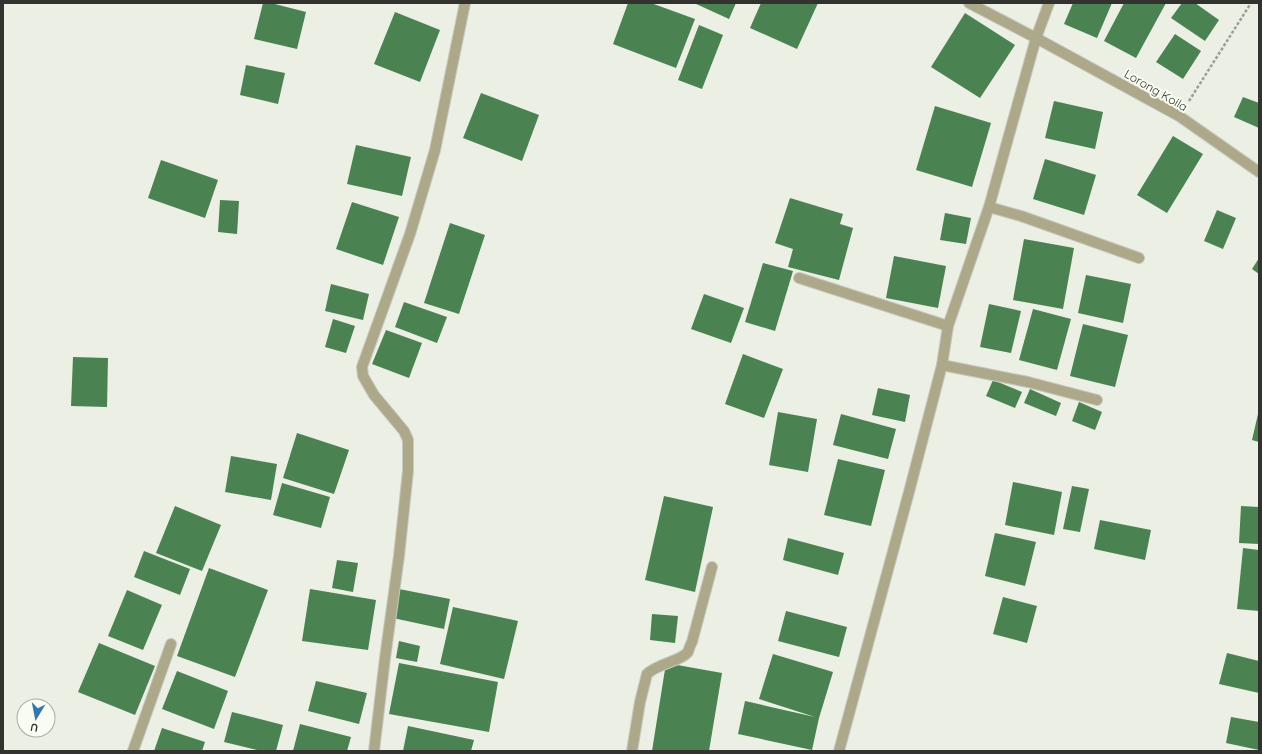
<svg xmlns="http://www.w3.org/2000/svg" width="1262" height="754" font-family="Quicksand,sans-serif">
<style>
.building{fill:#4b8252}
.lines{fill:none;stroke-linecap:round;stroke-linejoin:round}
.street-casing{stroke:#c6c9c0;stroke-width:12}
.path{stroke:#9c9e96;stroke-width:2.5;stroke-dasharray:3 2;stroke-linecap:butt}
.street{stroke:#aea88a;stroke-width:10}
.labels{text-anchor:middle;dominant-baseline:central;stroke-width:4;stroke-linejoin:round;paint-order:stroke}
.street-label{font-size:12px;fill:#32332f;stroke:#f9fcf2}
</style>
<rect width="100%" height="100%" fill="#ebefe4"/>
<g class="building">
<path d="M 263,3 L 271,3 L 306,12 L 297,49 L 254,39 Z"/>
<path d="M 628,3 L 651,3 L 695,19 L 676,68 L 613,44 Z"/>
<path d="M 694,3 L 736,3 L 729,19 Z"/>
<path d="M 761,3 L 818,3 L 797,49 L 750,28 Z"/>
<path d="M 1073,3 L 1112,3 L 1097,38 L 1064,24 Z"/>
<path d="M 1124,3 L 1166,3 L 1136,58 L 1104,41 Z"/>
<path d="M 1182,3 L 1195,3 L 1219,20 L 1205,41 L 1171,18 Z"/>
<path d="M 395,12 L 440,30 L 420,82 L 374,64 Z"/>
<path d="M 965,13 L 1015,45 L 980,98 L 931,67 Z"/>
<path d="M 699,25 L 723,35 L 702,89 L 678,80 Z"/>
<path d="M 1175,34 L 1201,51 L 1183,79 L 1156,62 Z"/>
<path d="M 246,65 L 285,73 L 278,104 L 240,95 Z"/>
<path d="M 481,93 L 539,115 L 522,161 L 463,138 Z"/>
<path d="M 1243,97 L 1259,103 L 1259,128 L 1234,117 Z"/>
<path d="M 1054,101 L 1103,112 L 1095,149 L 1045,138 Z"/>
<path d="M 935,106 L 991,123 L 972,187 L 916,170 Z"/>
<path d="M 1173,136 L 1203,154 L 1167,213 L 1137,195 Z"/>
<path d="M 356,145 L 411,157 L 402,196 L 347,184 Z"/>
<path d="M 1045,159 L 1096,175 L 1084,215 L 1033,199 Z"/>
<path d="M 161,160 L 218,180 L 205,218 L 148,198 Z"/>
<path d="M 790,198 L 843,214 L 840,224 L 853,228 L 839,280 L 788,267 L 793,249 L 775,243 Z"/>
<path d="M 220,200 L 239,201 L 237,234 L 218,232 Z"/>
<path d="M 352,202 L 399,217 L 383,265 L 336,249 Z"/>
<path d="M 1217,210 L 1236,218 L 1223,249 L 1204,241 Z"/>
<path d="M 945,213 L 971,218 L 966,244 L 940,240 Z"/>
<path d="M 450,223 L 485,235 L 459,314 L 424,303 Z"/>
<path d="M 1024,239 L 1074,248 L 1063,309 L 1013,300 Z"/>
<path d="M 894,256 L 946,266 L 938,308 L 886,298 Z"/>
<path d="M 1259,258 L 1259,274 L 1252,269 Z"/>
<path d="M 763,263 L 793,271 L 775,331 L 745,322 Z"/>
<path d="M 1086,275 L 1131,284 L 1123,323 L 1078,313 Z"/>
<path d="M 331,284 L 369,294 L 363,320 L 325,311 Z"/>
<path d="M 704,294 L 744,308 L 731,343 L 691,329 Z"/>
<path d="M 404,302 L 447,317 L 437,343 L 395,327 Z"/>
<path d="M 989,304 L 1021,311 L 1011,353 L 980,347 Z"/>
<path d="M 1033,309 L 1071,319 L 1057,370 L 1019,360 Z"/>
<path d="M 333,319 L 355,326 L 346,353 L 325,347 Z"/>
<path d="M 1083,324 L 1128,335 L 1115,387 L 1070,376 Z"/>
<path d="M 386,330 L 422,343 L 409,378 L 372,364 Z"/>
<path d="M 743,354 L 783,369 L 764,418 L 725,404 Z"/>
<path d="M 73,357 L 108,358 L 107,407 L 71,406 Z"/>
<path d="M 993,380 L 1022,392 L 1015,408 L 986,396 Z"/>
<path d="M 878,388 L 910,395 L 905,422 L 872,415 Z"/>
<path d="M 1030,389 L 1061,403 L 1056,416 L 1024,403 Z"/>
<path d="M 1079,402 L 1102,412 L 1095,430 L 1072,421 Z"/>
<path d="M 778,412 L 817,419 L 808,472 L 769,465 Z"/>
<path d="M 841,414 L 896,429 L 888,459 L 833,445 Z"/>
<path d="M 1258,414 L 1259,414 L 1259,442 L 1252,440 Z"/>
<path d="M 297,433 L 349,450 L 334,494 L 283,478 Z"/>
<path d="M 231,456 L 277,464 L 271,500 L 225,492 Z"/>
<path d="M 838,459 L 885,470 L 871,526 L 824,515 Z"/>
<path d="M 1013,482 L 1062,492 L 1054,535 L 1005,525 Z"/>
<path d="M 282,483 L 330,497 L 321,528 L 273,515 Z"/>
<path d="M 1072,486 L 1089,489 L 1080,532 L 1063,529 Z"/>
<path d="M 664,496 L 713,507 L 695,592 L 645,580 Z"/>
<path d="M 175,506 L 221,525 L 202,571 L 156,553 Z"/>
<path d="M 1241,506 L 1259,507 L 1259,544 L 1239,543 Z"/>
<path d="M 1100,520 L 1151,530 L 1145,560 L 1094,549 Z"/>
<path d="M 995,533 L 1036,542 L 1025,586 L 985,576 Z"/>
<path d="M 788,538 L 844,553 L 838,575 L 783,560 Z"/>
<path d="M 1243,548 L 1259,550 L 1259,611 L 1237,609 Z"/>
<path d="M 144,551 L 190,569 L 180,595 L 134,577 Z"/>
<path d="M 337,560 L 358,563 L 353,592 L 332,588 Z"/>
<path d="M 209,568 L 268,590 L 235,677 L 177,656 Z"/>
<path d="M 310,589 L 376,600 L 368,650 L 302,641 Z"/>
<path d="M 399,589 L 450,599 L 444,629 L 393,618 Z"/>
<path d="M 127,590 L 162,605 L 143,650 L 108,636 Z"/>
<path d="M 1003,597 L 1037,606 L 1027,643 L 993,634 Z"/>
<path d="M 453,607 L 518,621 L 504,679 L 440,664 Z"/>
<path d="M 786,611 L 847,627 L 839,657 L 778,641 Z"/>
<path d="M 652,614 L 678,616 L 675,643 L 650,640 Z"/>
<path d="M 399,641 L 420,646 L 417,662 L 396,658 Z"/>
<path d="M 99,643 L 155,666 L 135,715 L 78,692 Z"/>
<path d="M 1227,653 L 1259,661 L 1259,693 L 1219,684 Z"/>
<path d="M 773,654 L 833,672 L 819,718 L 812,750 L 738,734 L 745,701 L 815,717 L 759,699 Z"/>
<path d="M 399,663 L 498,682 L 489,732 L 389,714 Z"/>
<path d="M 666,663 L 722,673 L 709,751 L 652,751 Z"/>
<path d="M 177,671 L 228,691 L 214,729 L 162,709 Z"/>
<path d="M 316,681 L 367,693 L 359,724 L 308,711 Z"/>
<path d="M 232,712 L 283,725 L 276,751 L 261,751 L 224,742 Z"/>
<path d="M 1231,717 L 1259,722 L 1259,750 L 1226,743 Z"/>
<path d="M 300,724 L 351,737 L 347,751 L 293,751 Z"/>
<path d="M 408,726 L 474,740 L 471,751 L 403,751 Z"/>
<path d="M 162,728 L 205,742 L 202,751 L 154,751 Z"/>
</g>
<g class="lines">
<defs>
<g id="street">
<path d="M 969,3 L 1036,38 L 1179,116 L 1259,172"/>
<path d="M 989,207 L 1021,216 L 1139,258"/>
<path d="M 799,278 L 948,326"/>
<path d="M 942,365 L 1028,382 L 1097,400"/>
<path d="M 133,751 L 171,644"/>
<path d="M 374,751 L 385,658 L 399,556 L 408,471 L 408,440 L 404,431 L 374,395 L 363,376 L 362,367 L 410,234 L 435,150 L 465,3"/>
<path d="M 632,751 L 640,702 L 647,674 C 657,664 681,661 688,652 C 689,649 690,645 692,642 L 712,567"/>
<path d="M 839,751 L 909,492 L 942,365 L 948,326 L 989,207 L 1036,38 L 1049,3"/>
</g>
</defs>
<use href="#street" class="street-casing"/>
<path class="path" d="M 1189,101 L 1251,3"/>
<use href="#street" class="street"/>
</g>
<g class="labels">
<g class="street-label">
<text transform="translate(1156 90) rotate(30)">Lorong Koila</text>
</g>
</g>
<rect width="1262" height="754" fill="none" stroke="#32332f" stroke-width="8"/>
<g transform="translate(36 718) rotate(190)"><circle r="19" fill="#f9fcf2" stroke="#a9aca4"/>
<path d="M0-3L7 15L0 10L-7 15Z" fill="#3377ad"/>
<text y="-6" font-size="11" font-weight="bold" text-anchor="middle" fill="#32332f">U</text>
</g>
</svg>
